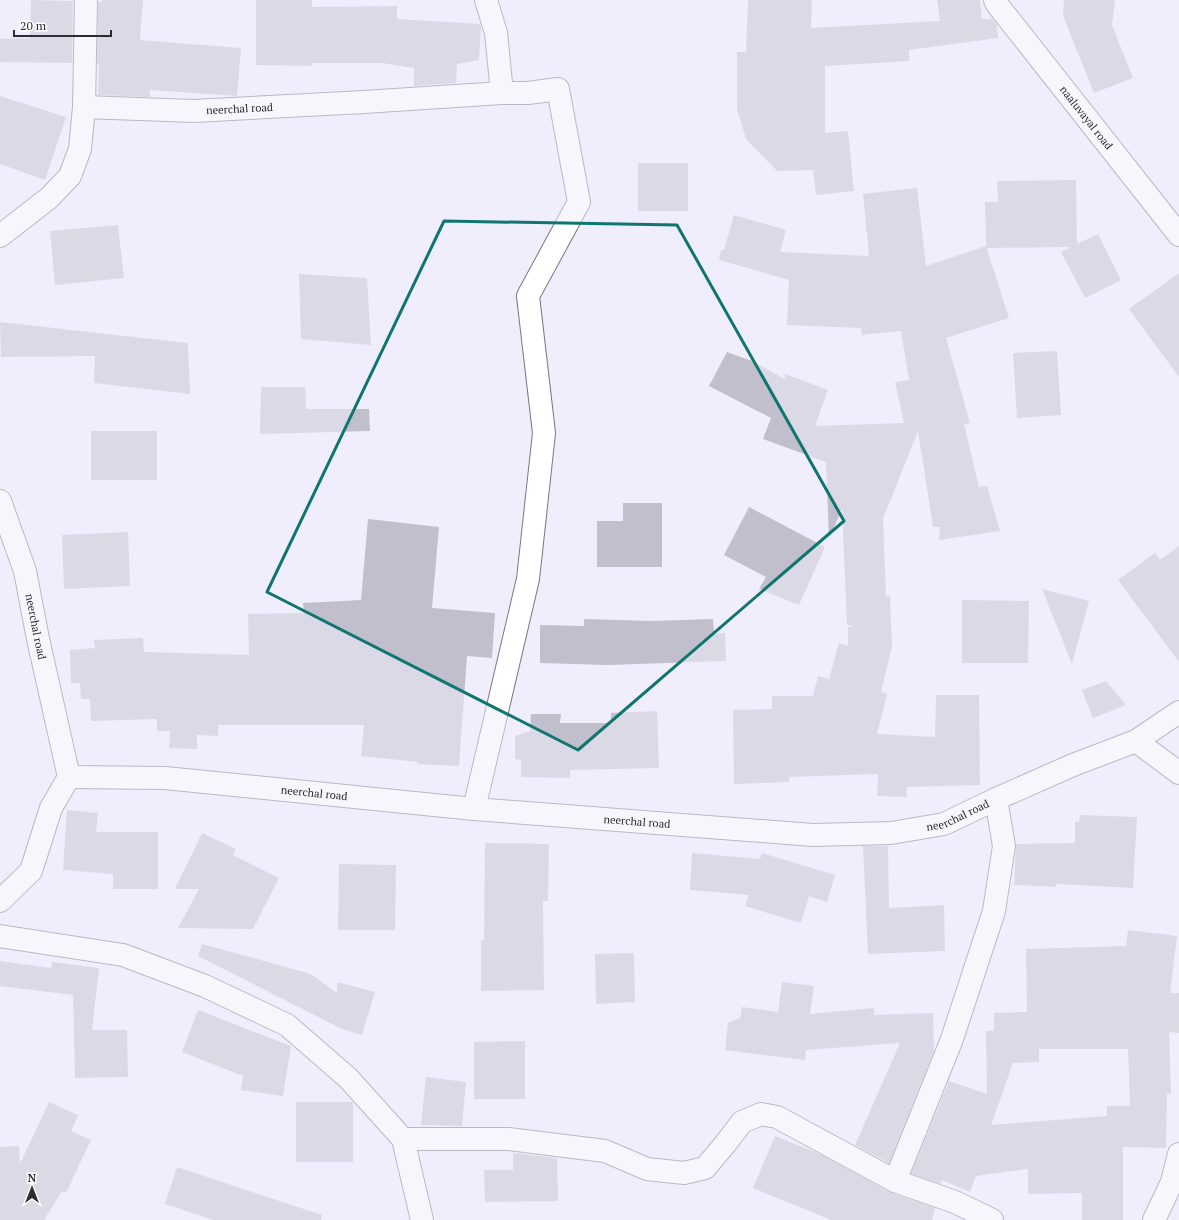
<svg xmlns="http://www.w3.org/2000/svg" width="1179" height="1220" font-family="'PT Serif',serif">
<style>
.building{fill:#c1bfcc;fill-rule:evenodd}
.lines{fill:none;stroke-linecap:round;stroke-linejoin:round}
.street-casing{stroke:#787682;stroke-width:24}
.street{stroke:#fff;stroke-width:22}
.marked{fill:none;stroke:#0f766e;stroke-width:3;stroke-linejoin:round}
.labels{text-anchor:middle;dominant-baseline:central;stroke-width:3;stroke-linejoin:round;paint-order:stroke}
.street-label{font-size:11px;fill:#2c2b31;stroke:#fdfdfd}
</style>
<rect width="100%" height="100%" fill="#f0eefc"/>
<g class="building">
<path d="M 31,0 L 73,1 L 72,63 L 0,62 L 0,39 L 30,38 Z"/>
<path d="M 102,0 L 143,0 L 140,40 L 241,48 L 237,96 L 150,90 L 150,97 L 98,95 L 99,64 L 97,64 L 98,2 L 102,2 Z"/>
<path d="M 256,0 L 312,0 L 312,7 L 397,6 L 397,19 L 480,24 L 481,27 L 479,60 L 457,64 L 456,83 L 414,86 L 414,68 L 382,63 L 312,63 L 312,66 L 256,65 Z"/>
<path d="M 748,0 L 812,0 L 811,28 L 940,21 L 937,0 L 980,0 L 982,19 L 992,19 L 997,25 L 998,38 L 909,50 L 909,61 L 825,66 L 825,133 L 848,131 L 854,191 L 816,195 L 813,170 L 777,171 L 746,139 L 737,109 L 737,52 L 746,52 Z"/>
<path d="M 1064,0 L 1115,0 L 1112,25 L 1133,78 L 1094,93 L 1063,16 Z"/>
<path d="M 0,96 L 66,117 L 45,180 L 0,164 Z"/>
<rect x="638" y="163" width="50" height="48"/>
<path d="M 1076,180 L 1077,244 L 1098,234 L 1121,280 L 1085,298 L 1061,252 L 1071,247 L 986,248 L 985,202 L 998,202 L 997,181 Z"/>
<path d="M 917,188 L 926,266 L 986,246 L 1009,318 L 946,338 L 970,423 L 964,424 L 979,487 L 987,486 L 1000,531 L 939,540 L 940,527 L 933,527 L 918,431 L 883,519 L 886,596 L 890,596 L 892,647 L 881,692 L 887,694 L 877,734 L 935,737 L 936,695 L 979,695 L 980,785 L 907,787 L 907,797 L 877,796 L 878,774 L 789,777 L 789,782 L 734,784 L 733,710 L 772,709 L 772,696 L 813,696 L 818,676 L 829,679 L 839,643 L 848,646 L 848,627 L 853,627 L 847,624 L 842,509 L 829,539 L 826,462 L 763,439 L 771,418 L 709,386 L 727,352 L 752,361 L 785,379 L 785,374 L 828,390 L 815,426 L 904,423 L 895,382 L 909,380 L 901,331 L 862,335 L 861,328 L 787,325 L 789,280 L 719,260 L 721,250 L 724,250 L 734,215 L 786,230 L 780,252 L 869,256 L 863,194 Z"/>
<path d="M 118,225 L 124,278 L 55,285 L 50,231 Z"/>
<path d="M 1179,273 L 1179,377 L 1129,309 Z"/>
<path d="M 299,274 L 367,278 L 371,345 L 301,339 Z"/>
<path d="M 0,322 L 188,343 L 190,394 L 94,383 L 95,356 L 1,357 Z"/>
<path d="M 1057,351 L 1061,415 L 1017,418 L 1013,353 Z"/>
<path d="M 261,387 L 305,387 L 306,409 L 369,409 L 370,431 L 260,434 Z"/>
<rect x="91" y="431" width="66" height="49"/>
<path d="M 623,503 L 662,503 L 662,567 L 597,567 L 597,521 L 623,521 Z"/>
<path d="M 749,507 L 825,547 L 799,605 L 759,589 L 766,577 L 724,555 Z"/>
<path d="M 368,519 L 439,527 L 432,608 L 495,613 L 492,658 L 467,656 L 459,766 L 418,764 L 418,762 L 361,756 L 364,725 L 218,725 L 218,736 L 197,735 L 197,749 L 169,748 L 170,731 L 157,731 L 157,719 L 91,721 L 90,699 L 81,699 L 80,683 L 71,683 L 70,650 L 95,648 L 94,640 L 143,638 L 144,652 L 249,655 L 248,614 L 304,613 L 303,603 L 361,600 Z"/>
<path d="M 128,532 L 130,586 L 64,589 L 62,535 Z"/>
<path d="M 1179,546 L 1179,662 L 1118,580 L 1155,553 L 1160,560 Z"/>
<path d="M 1042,589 L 1089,601 L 1072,664 Z"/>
<path d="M 962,600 L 1029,601 L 1028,663 L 962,663 Z"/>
<path d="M 584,619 L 651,621 L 713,619 L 714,634 L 725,633 L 726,661 L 608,665 L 540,663 L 540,625 L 584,626 Z"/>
<path d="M 1106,681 L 1126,705 L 1093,718 L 1082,690 Z"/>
<path d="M 657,711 L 659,768 L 570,770 L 570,778 L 521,777 L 521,760 L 515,759 L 515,736 L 530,731 L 531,714 L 561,714 L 560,723 L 611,723 L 611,713 Z"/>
<path d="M 67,810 L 98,813 L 96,832 L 158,832 L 158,889 L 113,889 L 113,874 L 63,870 Z"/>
<path d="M 1080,815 L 1137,817 L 1133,888 L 1056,884 L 1056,887 L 1014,885 L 1016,844 L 1075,843 L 1075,822 L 1079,822 Z"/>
<path d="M 202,833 L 236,849 L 233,855 L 279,878 L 253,929 L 178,928 L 199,889 L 175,889 Z"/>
<path d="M 485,843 L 549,844 L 548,901 L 543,901 L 544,990 L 481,991 L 481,940 L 484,940 Z"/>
<path d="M 863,846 L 888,846 L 889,908 L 944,905 L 945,951 L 868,954 Z"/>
<path d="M 692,853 L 760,859 L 762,853 L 835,875 L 827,902 L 809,896 L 801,923 L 745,906 L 749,895 L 690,890 Z"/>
<path d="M 339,864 L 396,865 L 395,930 L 338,930 Z"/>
<path d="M 1128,930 L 1177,936 L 1170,993 L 1179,993 L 1179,1033 L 1169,1032 L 1171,1094 L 1167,1094 L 1166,1148 L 1123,1147 L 1123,1220 L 1082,1220 L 1082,1193 L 1028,1194 L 1028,1169 L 976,1176 L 970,1192 L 942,1180 L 941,1184 L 911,1174 L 949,1081 L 987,1094 L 986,1031 L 994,1031 L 994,1013 L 1027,1012 L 1026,949 L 1126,946 ZM 1039,1049 L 1128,1049 L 1130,1106 L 1107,1106 L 1107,1116 L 991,1125 L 1013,1063 L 1039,1062 Z"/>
<path d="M 202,944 L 311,974 L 337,993 L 337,982 L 375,992 L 362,1035 L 342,1029 L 198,956 Z"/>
<path d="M 634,953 L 635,1002 L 596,1004 L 595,954 Z"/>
<path d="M 0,961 L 51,968 L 52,962 L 99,968 L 92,1030 L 127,1030 L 128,1077 L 75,1078 L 73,995 L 0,986 Z"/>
<path d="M 782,982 L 814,986 L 810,1014 L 874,1008 L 874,1015 L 933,1013 L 934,1051 L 889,1163 L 855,1145 L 900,1043 L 806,1050 L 805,1060 L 725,1050 L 728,1023 L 740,1018 L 742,1007 L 778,1012 Z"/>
<path d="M 198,1010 L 291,1046 L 283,1096 L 241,1090 L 243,1076 L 182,1052 Z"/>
<path d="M 525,1041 L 525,1099 L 474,1099 L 474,1042 Z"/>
<path d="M 426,1077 L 466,1082 L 462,1126 L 421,1125 Z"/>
<path d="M 49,1102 L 78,1115 L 71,1131 L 91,1140 L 66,1193 L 62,1191 L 44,1220 L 0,1220 L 0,1147 L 19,1146 L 20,1164 Z"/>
<rect x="296" y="1102" width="57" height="60"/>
<path d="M 775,1136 L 822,1155 L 889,1192 L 935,1208 L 932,1220 L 831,1220 L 753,1188 Z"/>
<path d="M 513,1153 L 557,1158 L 558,1201 L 485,1202 L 484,1170 L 513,1170 Z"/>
<path d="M 177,1167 L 322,1215 L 321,1220 L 213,1220 L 165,1204 Z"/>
</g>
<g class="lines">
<defs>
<g id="street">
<path d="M 486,0 L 496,33 L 502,93"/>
<path id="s1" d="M 995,0 L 996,3 L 1179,235"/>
<path d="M 84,107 L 86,0"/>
<path id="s2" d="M 0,236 L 49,198 L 70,176 L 80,149 L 84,107 L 194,111 L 364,102 L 502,93 L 528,93 L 558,89 L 579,202 L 528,296 L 544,433 L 528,579 L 474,809"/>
<path id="s3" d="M 0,501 L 25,571 L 38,639 L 69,777 L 51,808 L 31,871 L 0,901"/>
<path d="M 1136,741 L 1179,773"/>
<path id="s4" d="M 69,777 L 165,778 L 474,809 L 813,835 L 891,833 L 944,824 L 996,799 L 1073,765 L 1136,741 L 1179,712"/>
<path d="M 0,936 L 123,955 L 205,986 L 287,1025 L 348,1078 L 403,1139 L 422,1220"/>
<path d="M 403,1139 L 508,1139 L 605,1151 L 647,1169 L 684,1173 L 705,1168 L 726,1143 L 742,1122 L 761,1114 L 777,1117 L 895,1181 L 955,1202 L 992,1220"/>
<path d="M 895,1181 L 952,1039 L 994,911 L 1004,846 L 996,799"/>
<path d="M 1154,1220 L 1172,1182 L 1179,1154"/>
</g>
</defs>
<use href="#street" class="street-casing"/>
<use href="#street" class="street"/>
</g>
<path d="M0 0H1179V1220H0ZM 444,221 L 677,225 L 844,521 L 578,750 L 267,592 Z" fill="#f0eefc" fill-opacity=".55" fill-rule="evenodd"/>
<path class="marked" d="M 444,221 L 677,225 L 844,521 L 578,750 L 267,592 Z"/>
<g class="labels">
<g class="street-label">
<text stroke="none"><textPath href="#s2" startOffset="319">neerchal road</textPath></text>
<text stroke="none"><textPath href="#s1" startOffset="149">naaluvayal road</textPath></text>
<text stroke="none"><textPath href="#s3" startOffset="131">neerchal road</textPath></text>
<text stroke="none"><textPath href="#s4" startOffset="246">neerchal road</textPath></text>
<text stroke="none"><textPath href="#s4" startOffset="894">neerchal road</textPath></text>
<text stroke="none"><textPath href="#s4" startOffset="570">neerchal road</textPath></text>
</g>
</g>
<g transform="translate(32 1188)" stroke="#fdfdfd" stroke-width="3" paint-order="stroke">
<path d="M0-3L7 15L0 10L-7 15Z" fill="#2c2b31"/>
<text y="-6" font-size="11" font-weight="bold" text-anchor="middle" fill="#2c2b31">N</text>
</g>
<path d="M14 30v6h97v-6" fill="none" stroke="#2c2b31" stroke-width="2"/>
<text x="20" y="30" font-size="12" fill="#2c2b31" stroke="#fdfdfd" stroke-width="3" paint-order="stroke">20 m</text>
</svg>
